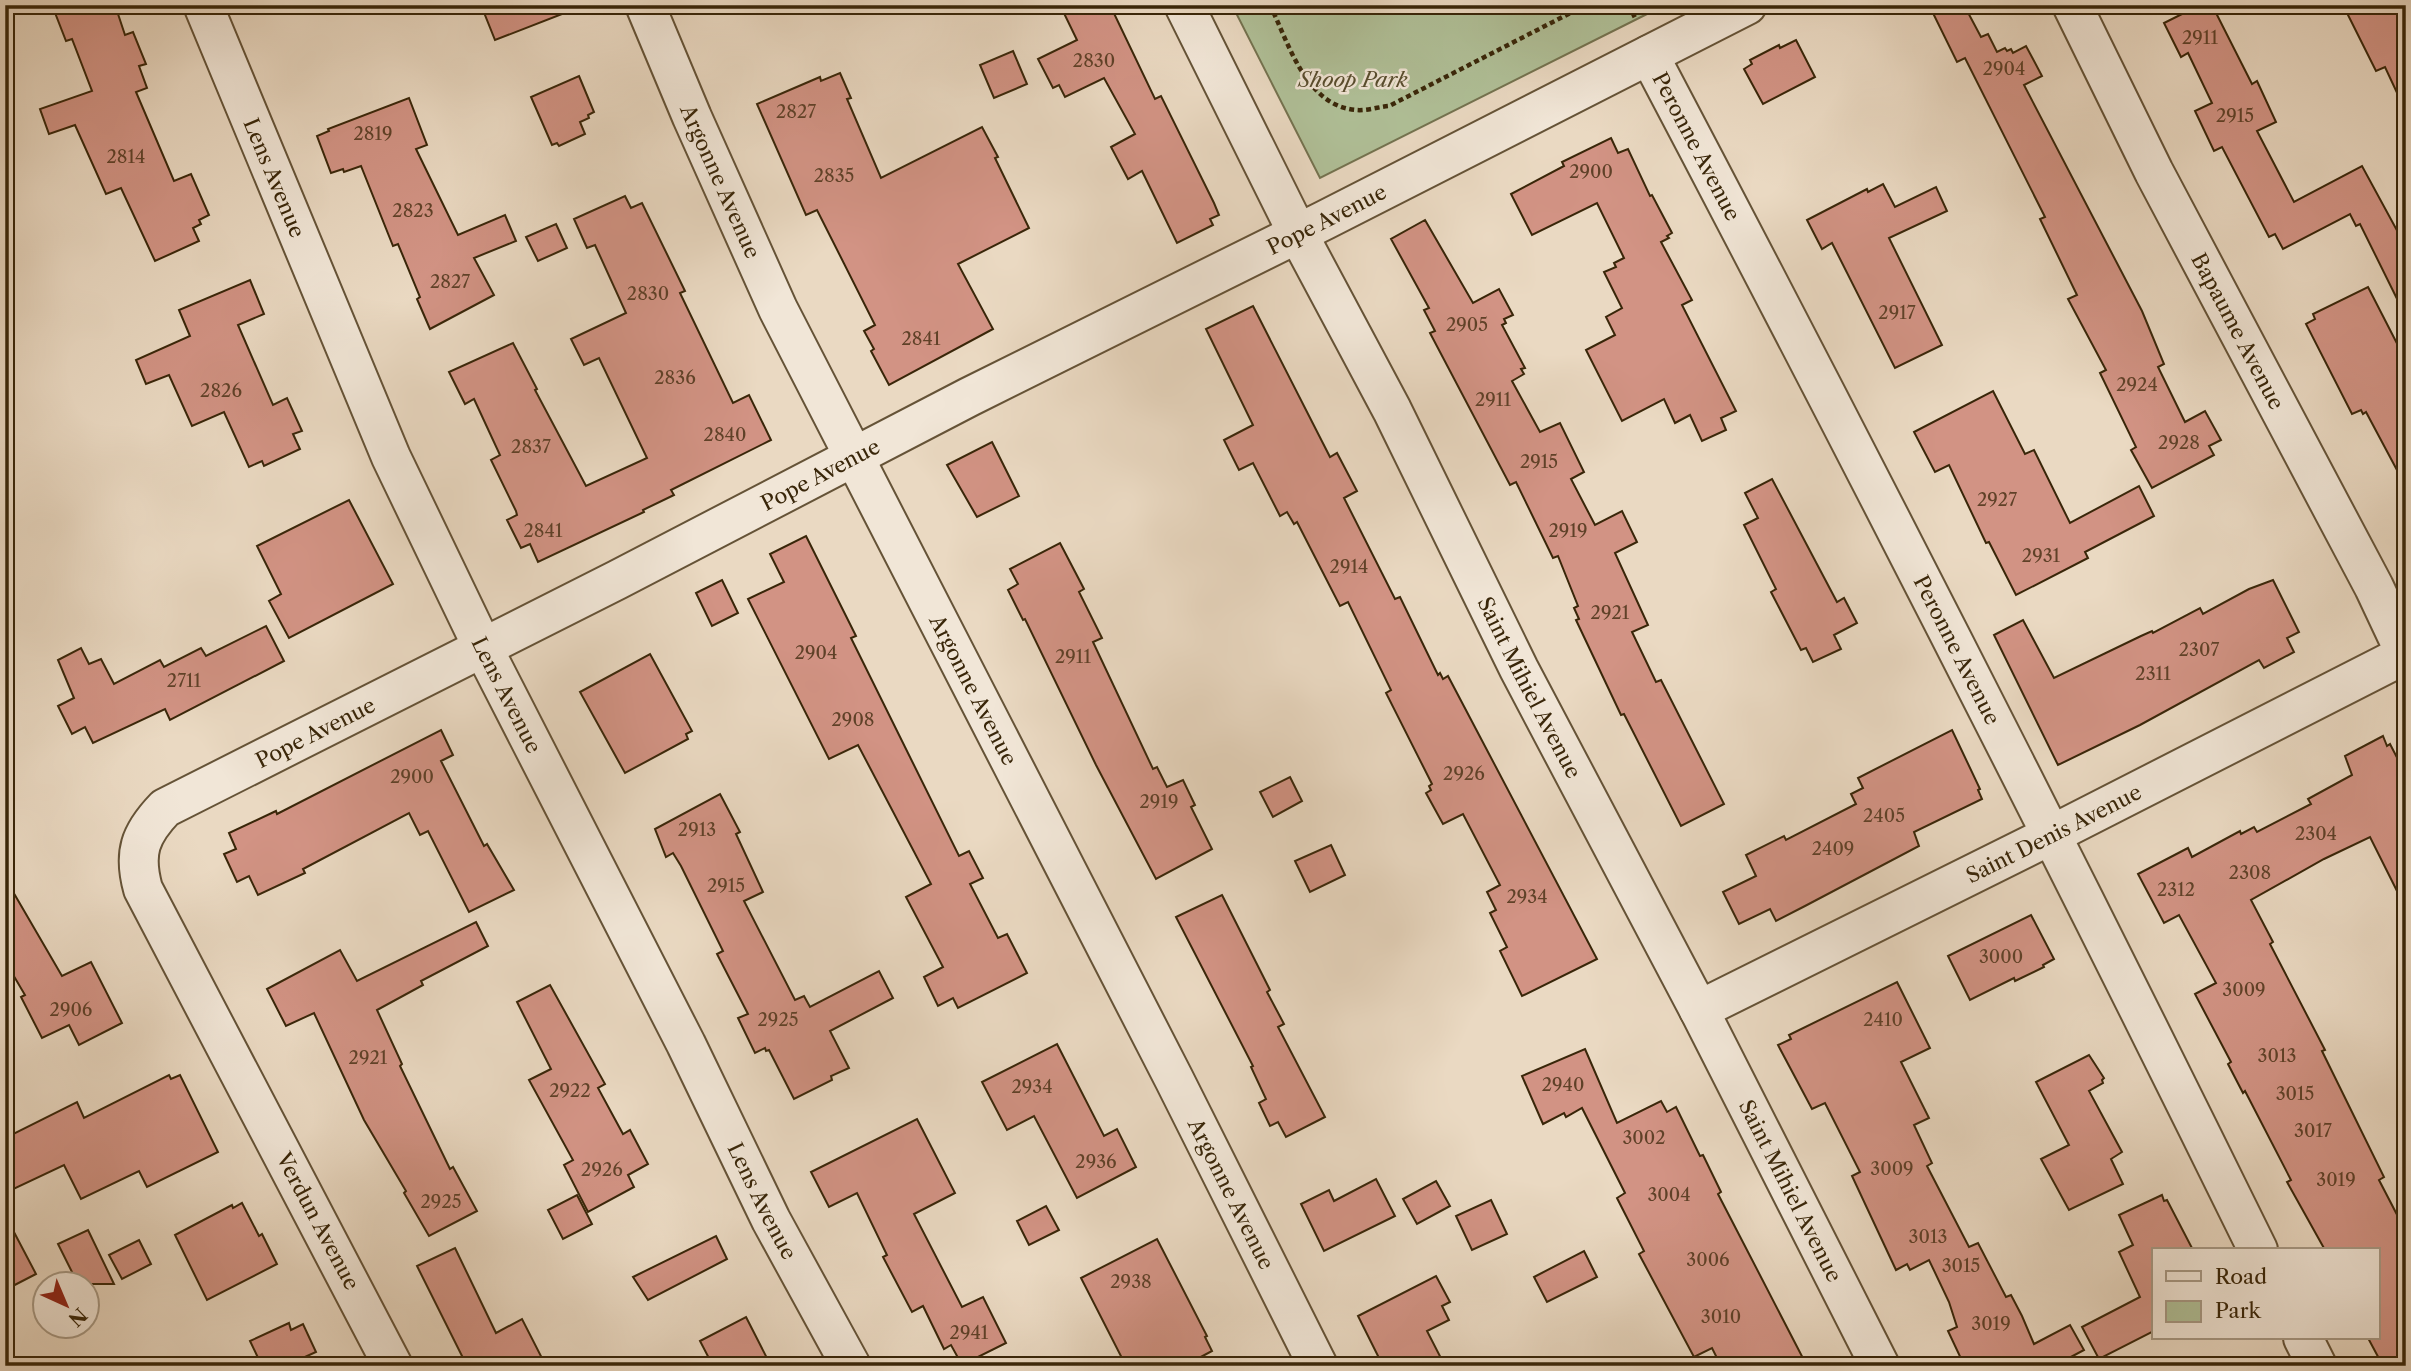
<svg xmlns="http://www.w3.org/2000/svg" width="2411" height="1371" font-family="'Libre Caslon Text',serif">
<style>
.green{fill:#b0c098;stroke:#747350;stroke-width:2}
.building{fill:#d29384;stroke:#392609;stroke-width:2}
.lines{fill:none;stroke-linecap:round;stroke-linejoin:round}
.minor-casing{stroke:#655337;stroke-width:42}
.path{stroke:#392609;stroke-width:4.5;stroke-dasharray:5 3.5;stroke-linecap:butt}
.minor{stroke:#f1e6d7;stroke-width:38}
.labels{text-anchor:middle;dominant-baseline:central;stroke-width:5;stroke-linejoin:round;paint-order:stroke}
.number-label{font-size:18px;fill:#5f4128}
.park-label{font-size:21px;font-style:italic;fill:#574c2d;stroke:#f1e6d7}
.street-label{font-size:21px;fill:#392609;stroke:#f1e6d7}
</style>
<rect width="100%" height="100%" fill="#ead9c2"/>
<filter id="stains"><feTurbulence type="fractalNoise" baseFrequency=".00286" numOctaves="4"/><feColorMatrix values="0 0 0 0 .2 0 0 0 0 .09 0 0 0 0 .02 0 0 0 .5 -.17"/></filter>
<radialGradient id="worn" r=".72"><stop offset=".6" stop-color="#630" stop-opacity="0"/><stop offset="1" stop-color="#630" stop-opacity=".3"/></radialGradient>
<path class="green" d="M 1232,5 L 1665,5 L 1320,178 Z"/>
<g class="building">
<path d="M 52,5 L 115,5 L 125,35 L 133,32 L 146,64 L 139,66 L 147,88 L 136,92 L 174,181 L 191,174 L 209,215 L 199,220 L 201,224 L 193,228 L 199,241 L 155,261 L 121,188 L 106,194 L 75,125 L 49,134 L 40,109 L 92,91 L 72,39 L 66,41 Z"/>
<path d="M 481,5 L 580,5 L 580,7 L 495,40 Z"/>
<path d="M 1060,5 L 1110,5 L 1155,99 L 1161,96 L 1214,203 L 1219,215 L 1210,219 L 1213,225 L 1177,243 L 1142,171 L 1128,179 L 1111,147 L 1135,134 L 1104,78 L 1065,97 L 1059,85 L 1053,88 L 1038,59 L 1077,40 Z"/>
<path d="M 1929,5 L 1964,5 L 1981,37 L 1988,34 L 1997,52 L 2005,48 L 2007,51 L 2011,49 L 2013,53 L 2026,46 L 2042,76 L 2024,85 L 2142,311 L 2164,364 L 2158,367 L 2185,422 L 2205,411 L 2221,440 L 2209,446 L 2214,455 L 2152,488 L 2131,450 L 2136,447 L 2100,373 L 2106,370 L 2068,299 L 2077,295 L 2040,219 L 2045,217 L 1965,58 L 1957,62 Z"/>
<path d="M 2200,5 L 2212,5 L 2252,84 L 2257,81 L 2276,122 L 2257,131 L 2294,202 L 2362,166 L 2406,247 L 2406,317 L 2360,224 L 2356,226 L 2350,214 L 2283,249 L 2275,234 L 2269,237 L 2222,147 L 2214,151 L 2195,111 L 2212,103 L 2188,53 L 2181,57 L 2164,23 Z"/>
<path d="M 2343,5 L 2406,5 L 2406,112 L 2385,67 L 2376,71 Z"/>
<path d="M 1796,40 L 1815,77 L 1763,104 L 1744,69 L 1752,64 L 1750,60 L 1779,45 L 1780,48 Z"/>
<path d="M 1013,51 L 1027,84 L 994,98 L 980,65 Z"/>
<path d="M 840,73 L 851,98 L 847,99 L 881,178 L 982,127 L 998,157 L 995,158 L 1029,228 L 958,264 L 993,329 L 889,385 L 871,351 L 874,349 L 864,331 L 875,325 L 817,210 L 806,215 L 757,104 L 820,77 L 821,81 Z"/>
<path d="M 579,76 L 594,112 L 588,115 L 589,118 L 580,122 L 585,134 L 559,146 L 557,143 L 552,145 L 531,97 Z"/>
<path d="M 409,98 L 427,145 L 416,149 L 458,235 L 505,215 L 516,241 L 474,258 L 494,295 L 430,329 L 417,299 L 420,297 L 398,244 L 393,246 L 361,166 L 344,172 L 343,169 L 331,173 L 317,136 L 329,131 L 328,129 Z"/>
<path d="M 1611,138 L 1618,153 L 1628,149 L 1650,196 L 1652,195 L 1672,233 L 1667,236 L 1669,238 L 1661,242 L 1692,300 L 1682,305 L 1736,411 L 1721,418 L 1726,430 L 1702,441 L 1690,415 L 1675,423 L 1664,399 L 1622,421 L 1586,350 L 1615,335 L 1606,317 L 1622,308 L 1604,272 L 1616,267 L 1614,263 L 1624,258 L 1597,203 L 1532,235 L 1511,194 L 1564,166 L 1562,162 Z"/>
<path d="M 1883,184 L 1895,207 L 1936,187 L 1947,211 L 1889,238 L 1942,345 L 1895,368 L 1832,243 L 1822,249 L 1807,220 L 1867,189 L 1868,192 Z"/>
<path d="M 625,196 L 631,208 L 642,203 L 685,291 L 680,293 L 733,403 L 749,395 L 771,440 L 671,490 L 674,495 L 643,510 L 644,512 L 538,562 L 530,544 L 521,548 L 507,520 L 517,515 L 516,511 L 491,460 L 500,455 L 474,399 L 465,404 L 449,372 L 513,343 L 537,389 L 535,390 L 586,486 L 647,458 L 599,358 L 584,365 L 571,339 L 626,313 L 595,245 L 587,248 L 574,219 Z"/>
<path d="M 1425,220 L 1473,303 L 1499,289 L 1513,315 L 1504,319 L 1506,323 L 1502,325 L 1525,368 L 1521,369 L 1524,374 L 1512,381 L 1540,432 L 1560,423 L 1584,472 L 1571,479 L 1595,525 L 1622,511 L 1637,542 L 1615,553 L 1648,625 L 1632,632 L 1656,682 L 1661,680 L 1724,804 L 1681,826 L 1624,714 L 1621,715 L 1576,620 L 1579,619 L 1574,608 L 1578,606 L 1558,556 L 1553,558 L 1516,482 L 1510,485 L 1430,333 L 1435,331 L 1424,310 L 1429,308 L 1391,239 Z"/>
<path d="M 556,224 L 567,248 L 538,261 L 526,237 Z"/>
<path d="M 250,280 L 264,314 L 238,325 L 273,405 L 287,398 L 302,431 L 293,434 L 300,449 L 264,466 L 262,461 L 249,467 L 224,412 L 192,426 L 169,375 L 146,384 L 136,360 L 190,336 L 179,310 Z"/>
<path d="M 2368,287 L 2406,361 L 2406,487 L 2366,412 L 2363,414 L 2361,410 L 2352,414 L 2306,324 L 2315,319 L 2313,314 Z"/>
<path d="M 1253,306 L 1330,457 L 1337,453 L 1357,491 L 1344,498 L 1395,599 L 1400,597 L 1438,675 L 1440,673 L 1443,679 L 1448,676 L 1597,959 L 1522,996 L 1500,951 L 1507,947 L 1490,913 L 1496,910 L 1487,892 L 1500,885 L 1463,814 L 1443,824 L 1426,793 L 1431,790 L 1429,786 L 1432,784 L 1386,693 L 1391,690 L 1348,602 L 1340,606 L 1297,522 L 1294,524 L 1287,512 L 1280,516 L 1253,463 L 1239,470 L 1224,440 L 1253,425 L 1206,329 Z"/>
<path d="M 1993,391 L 2025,454 L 2034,450 L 2070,523 L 2139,486 L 2154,516 L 2085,552 L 2088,558 L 2016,595 L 1989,542 L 1986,543 L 1949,465 L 1935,472 L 1914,432 Z"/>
<path d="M 992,442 L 1019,496 L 977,517 L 947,465 Z"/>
<path d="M 1772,479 L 1837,602 L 1844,598 L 1857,623 L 1834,635 L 1841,649 L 1813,662 L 1806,648 L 1801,650 L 1771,592 L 1776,589 L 1744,525 L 1758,518 L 1745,493 Z"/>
<path d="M 349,500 L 393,584 L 289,638 L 269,601 L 281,594 L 257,546 Z"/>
<path d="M 806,536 L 856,636 L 851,638 L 959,856 L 969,851 L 983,878 L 970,884 L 998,938 L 1007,934 L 1027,973 L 958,1008 L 953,998 L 938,1006 L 924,977 L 943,967 L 906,897 L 931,884 L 858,745 L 829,759 L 748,599 L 784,582 L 770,554 Z"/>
<path d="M 1060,543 L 1084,589 L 1079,592 L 1102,638 L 1093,642 L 1153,769 L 1157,767 L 1167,787 L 1183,780 L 1195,805 L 1191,807 L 1212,849 L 1156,879 L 1096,765 L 1025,619 L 1023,620 L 1008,590 L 1018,584 L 1010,569 Z"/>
<path d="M 722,580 L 738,613 L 712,626 L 696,593 Z"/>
<path d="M 2273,580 L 2299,632 L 2287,638 L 2294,652 L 2264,668 L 2259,660 L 2140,725 L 2058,765 L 1994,635 L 2023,620 L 2054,678 L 2141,636 L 2152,631 L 2153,633 L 2200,608 L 2203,614 L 2249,589 Z"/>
<path d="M 266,626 L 284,661 L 170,720 L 165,709 L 93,743 L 85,727 L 72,734 L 58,706 L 74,698 L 58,660 L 81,648 L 89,664 L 101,659 L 114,684 L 160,660 L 164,667 L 201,648 L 206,656 Z"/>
<path d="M 650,654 L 692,731 L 686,734 L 688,739 L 625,773 L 580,692 Z"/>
<path d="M 441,730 L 453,755 L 441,761 L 484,846 L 487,844 L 514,890 L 469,912 L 428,831 L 420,835 L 409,813 L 303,869 L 305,873 L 258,895 L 249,876 L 237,882 L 224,854 L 236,849 L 229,833 L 276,811 L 277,814 Z"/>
<path d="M 1952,730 L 1980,789 L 1978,790 L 1982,799 L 1914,832 L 1919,846 L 1805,906 L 1776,921 L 1770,909 L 1739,924 L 1723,892 L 1756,876 L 1746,855 L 1784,836 L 1786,840 L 1856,804 L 1851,794 L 1863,788 L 1858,778 Z"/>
<path d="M 2383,736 L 2387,746 L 2390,744 L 2406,775 L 2406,909 L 2370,837 L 2324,859 L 2251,900 L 2273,942 L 2270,944 L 2325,1050 L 2322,1051 L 2384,1177 L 2379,1180 L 2406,1232 L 2406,1366 L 2383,1366 L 2368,1338 L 2378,1338 L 2378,1250 L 2325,1250 L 2287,1182 L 2291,1180 L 2245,1091 L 2243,1093 L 2228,1064 L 2231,1062 L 2195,994 L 2216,983 L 2179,915 L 2164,923 L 2138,874 L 2188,848 L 2192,857 L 2240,831 L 2241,834 L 2254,827 L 2257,832 L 2311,804 L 2308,799 L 2352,775 L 2345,756 Z"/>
<path d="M 1290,777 L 1302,801 L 1273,817 L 1260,792 Z"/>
<path d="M 720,794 L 740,832 L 736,834 L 763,892 L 744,901 L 795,1000 L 804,996 L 810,1007 L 879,971 L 893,998 L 830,1031 L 849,1068 L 831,1076 L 832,1080 L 794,1099 L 769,1050 L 766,1051 L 765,1048 L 755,1053 L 738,1018 L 748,1014 L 717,954 L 723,951 L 681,866 L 673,853 L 666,857 L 655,829 Z"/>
<path d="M 1331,845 L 1345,875 L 1310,892 L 1295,861 Z"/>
<path d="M 5,878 L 62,976 L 91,962 L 122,1023 L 79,1045 L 69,1025 L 42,1038 L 21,997 L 25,995 L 5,961 Z"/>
<path d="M 1222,895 L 1270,990 L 1267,992 L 1284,1024 L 1278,1027 L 1325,1117 L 1286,1137 L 1278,1122 L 1270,1126 L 1259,1103 L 1266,1099 L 1251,1067 L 1253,1066 L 1176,917 Z"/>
<path d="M 2031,915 L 2054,959 L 2043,965 L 2044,967 L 2015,981 L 2014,978 L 1970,1000 L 1948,956 Z"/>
<path d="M 476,922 L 488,946 L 421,981 L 423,985 L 377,1010 L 402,1064 L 400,1066 L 450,1169 L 453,1167 L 477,1211 L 429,1236 L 404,1193 L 406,1191 L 364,1120 L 314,1013 L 286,1026 L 267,989 L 340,950 L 357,981 Z"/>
<path d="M 1897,982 L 1930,1048 L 1901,1062 L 1929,1118 L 1914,1125 L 1932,1163 L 1927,1166 L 1969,1247 L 1978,1243 L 2006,1297 L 2011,1295 L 2022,1316 L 2034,1344 L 2070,1325 L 2084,1350 L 2054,1366 L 1977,1366 L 1973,1361 L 1964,1365 L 1948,1331 L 1957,1327 L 1949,1302 L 1929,1260 L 1910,1270 L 1907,1264 L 1896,1270 L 1852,1176 L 1860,1172 L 1825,1103 L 1812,1109 L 1778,1045 L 1791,1039 L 1789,1035 Z"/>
<path d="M 550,985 L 605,1084 L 598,1088 L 623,1134 L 630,1130 L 648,1164 L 628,1175 L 634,1187 L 588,1212 L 564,1165 L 573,1160 L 529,1080 L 551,1069 L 517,1002 Z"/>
<path d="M 1057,1044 L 1104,1136 L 1117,1129 L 1136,1167 L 1077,1198 L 1034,1116 L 1007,1130 L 982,1082 Z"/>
<path d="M 1585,1049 L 1617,1123 L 1661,1101 L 1667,1112 L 1676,1107 L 1700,1156 L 1703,1155 L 1721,1192 L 1718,1194 L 1807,1366 L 1721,1366 L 1712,1348 L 1694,1357 L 1639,1254 L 1644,1251 L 1617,1198 L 1625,1193 L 1582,1108 L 1566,1117 L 1564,1113 L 1543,1124 L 1522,1076 Z"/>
<path d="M 2089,1055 L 2104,1078 L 2102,1080 L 2103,1083 L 2089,1091 L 2122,1152 L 2111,1159 L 2123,1184 L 2069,1210 L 2041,1159 L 2069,1145 L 2036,1082 Z"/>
<path d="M 169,1075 L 171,1079 L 180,1075 L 218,1152 L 147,1187 L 139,1171 L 81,1199 L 64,1165 L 5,1193 L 5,1138 L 77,1102 L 84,1118 Z"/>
<path d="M 917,1119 L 955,1193 L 914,1214 L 962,1307 L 983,1297 L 1006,1343 L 962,1365 L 951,1345 L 944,1349 L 923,1306 L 912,1312 L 883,1257 L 887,1255 L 857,1193 L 829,1207 L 811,1172 Z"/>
<path d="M 1376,1179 L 1395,1216 L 1324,1251 L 1301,1204 L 1329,1190 L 1334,1201 Z"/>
<path d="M 1436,1181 L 1450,1206 L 1417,1224 L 1403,1199 Z"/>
<path d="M 577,1195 L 592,1224 L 563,1239 L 548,1210 Z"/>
<path d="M 2162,1195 L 2164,1201 L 2167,1200 L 2193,1250 L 2154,1250 L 2154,1331 L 2099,1359 L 2082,1327 L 2140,1297 L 2119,1252 L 2133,1245 L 2119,1215 Z"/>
<path d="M 1491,1200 L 1507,1234 L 1472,1250 L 1456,1216 Z"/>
<path d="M 242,1203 L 259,1236 L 262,1234 L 277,1264 L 207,1300 L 175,1235 L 232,1205 L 233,1208 Z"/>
<path d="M 1046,1206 L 1059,1230 L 1029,1245 L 1017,1221 Z"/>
<path d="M 5,1215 L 36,1274 L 5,1290 Z"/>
<path d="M 88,1230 L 114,1284 L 78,1284 L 58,1244 Z"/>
<path d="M 716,1236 L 727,1259 L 648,1300 L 633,1277 Z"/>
<path d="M 1157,1239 L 1207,1336 L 1205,1337 L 1212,1351 L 1184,1366 L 1126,1366 L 1081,1278 Z"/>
<path d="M 139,1240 L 151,1264 L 122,1279 L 109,1255 Z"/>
<path d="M 455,1248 L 496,1333 L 522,1319 L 546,1366 L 467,1366 L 417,1266 Z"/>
<path d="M 1584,1251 L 1597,1277 L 1547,1302 L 1534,1277 Z"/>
<path d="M 1436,1276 L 1450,1302 L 1442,1306 L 1449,1320 L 1427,1331 L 1445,1366 L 1383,1366 L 1358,1316 Z"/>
<path d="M 746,1317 L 771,1366 L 713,1366 L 700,1341 Z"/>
<path d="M 289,1323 L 291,1330 L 303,1324 L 316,1352 L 285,1366 L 262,1366 L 250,1341 Z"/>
</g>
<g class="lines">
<defs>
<g id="minor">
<path id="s1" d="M 203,5 L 391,457 L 483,648 L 686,1044 L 771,1220 L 851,1366"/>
<path id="s2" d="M 645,5 L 692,117 L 778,309 L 1174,1079 L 1318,1366"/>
<path id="s3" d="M 1184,5 L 1298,234 L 1392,410 L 1519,669 L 1699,1010 L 1880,1366"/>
<path id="s4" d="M 2072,5 L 2154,172 L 2374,587 L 2406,655"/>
<path id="s5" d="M 1649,55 C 1857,450 2061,849 2258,1250"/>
<path id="s6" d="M 1699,1010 L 2051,835 L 2406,654"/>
<path d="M 2303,1338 L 2317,1366"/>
<path id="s7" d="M 393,1366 L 143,889 C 133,853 140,834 165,808 L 617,580 L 969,397 L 1325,220 L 1747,5"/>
</g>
</defs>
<use href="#minor" class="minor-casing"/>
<g class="path">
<path d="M 1270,5 C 1289,44 1306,106 1356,110 C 1366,111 1378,107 1389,106 L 1586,5"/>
<path d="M 1629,5 L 1636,20"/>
</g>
<use href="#minor" class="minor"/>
</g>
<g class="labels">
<g class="number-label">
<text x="2200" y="38">2911</text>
<text x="1094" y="61">2830</text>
<text x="2004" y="69">2904</text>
<text x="796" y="112">2827</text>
<text x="2235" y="116">2915</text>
<text x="373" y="134">2819</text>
<text x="126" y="157">2814</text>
<text x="1591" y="172">2900</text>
<text x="834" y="176">2835</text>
<text x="413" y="211">2823</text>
<text x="450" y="282">2827</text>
<text x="648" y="294">2830</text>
<text x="1897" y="313">2917</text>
<text x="1467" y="325">2905</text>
<text x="921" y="339">2841</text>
<text x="675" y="378">2836</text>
<text x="2137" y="385">2924</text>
<text x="221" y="391">2826</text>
<text x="1493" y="400">2911</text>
<text x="725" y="435">2840</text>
<text x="2179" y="443">2928</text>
<text x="531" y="447">2837</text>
<text x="1539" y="462">2915</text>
<text x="1997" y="500">2927</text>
<text x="543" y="531">2841</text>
<text x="1568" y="531">2919</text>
<text x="2041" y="556">2931</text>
<text x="1349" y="567">2914</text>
<text x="1610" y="613">2921</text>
<text x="2199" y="650">2307</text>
<text x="816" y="653">2904</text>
<text x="1073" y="657">2911</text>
<text x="2153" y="674">2311</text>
<text x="184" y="681">2711</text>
<text x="853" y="720">2908</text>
<text x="1464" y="774">2926</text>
<text x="412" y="777">2900</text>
<text x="1159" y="802">2919</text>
<text x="1884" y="816">2405</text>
<text x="697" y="830">2913</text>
<text x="2316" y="834">2304</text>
<text x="1833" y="849">2409</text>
<text x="2250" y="873">2308</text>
<text x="726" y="886">2915</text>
<text x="2176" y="890">2312</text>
<text x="1527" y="897">2934</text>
<text x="2001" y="957">3000</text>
<text x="2244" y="990">3009</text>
<text x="71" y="1010">2906</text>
<text x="778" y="1020">2925</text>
<text x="1883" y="1020">2410</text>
<text x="2277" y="1056">3013</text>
<text x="368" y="1058">2921</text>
<text x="1563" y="1085">2940</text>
<text x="1032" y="1087">2934</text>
<text x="570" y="1091">2922</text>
<text x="2295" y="1094">3015</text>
<text x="2313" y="1131">3017</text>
<text x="1644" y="1138">3002</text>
<text x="1096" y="1162">2936</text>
<text x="1892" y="1169">3009</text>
<text x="602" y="1170">2926</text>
<text x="2336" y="1180">3019</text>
<text x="1669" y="1195">3004</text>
<text x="441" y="1202">2925</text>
<text x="1928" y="1237">3013</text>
<text x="1708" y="1260">3006</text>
<text x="1961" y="1266">3015</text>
<text x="1131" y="1282">2938</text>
<text x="1721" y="1317">3010</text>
<text x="1991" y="1324">3019</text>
<text x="969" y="1333">2941</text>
</g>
<g class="park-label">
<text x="1353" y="79">Shoop Park</text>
</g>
<g class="street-label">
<text stroke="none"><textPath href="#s5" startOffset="103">Peronne Avenue</textPath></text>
<text stroke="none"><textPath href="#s1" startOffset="187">Lens Avenue</textPath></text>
<text stroke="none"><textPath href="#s2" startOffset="192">Argonne Avenue</textPath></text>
<text stroke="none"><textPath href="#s7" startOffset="1930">Pope Avenue</textPath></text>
<text stroke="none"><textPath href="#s4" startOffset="366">Bapaume Avenue</textPath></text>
<text stroke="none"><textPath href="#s7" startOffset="1363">Pope Avenue</textPath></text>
<text stroke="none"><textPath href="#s5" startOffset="670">Peronne Avenue</textPath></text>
<text stroke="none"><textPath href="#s3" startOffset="765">Saint Mihiel Avenue</textPath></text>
<text stroke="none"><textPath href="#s2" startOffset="760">Argonne Avenue</textPath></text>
<text stroke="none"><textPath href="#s1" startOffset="754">Lens Avenue</textPath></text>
<text stroke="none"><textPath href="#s7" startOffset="796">Pope Avenue</textPath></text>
<text stroke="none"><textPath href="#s6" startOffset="396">Saint Denis Avenue</textPath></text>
<text stroke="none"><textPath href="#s3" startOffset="1332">Saint Mihiel Avenue</textPath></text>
<text stroke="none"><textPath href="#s2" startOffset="1326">Argonne Avenue</textPath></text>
<text stroke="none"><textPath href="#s1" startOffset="1321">Lens Avenue</textPath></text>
<text transform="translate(318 1221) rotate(62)">Verdun Avenue</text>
</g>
</g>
<rect width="2411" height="1371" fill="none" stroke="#ead9c2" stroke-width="28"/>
<rect x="7" y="7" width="2397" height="1357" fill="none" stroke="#392609" stroke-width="3.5"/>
<rect x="14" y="14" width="2383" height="1343" fill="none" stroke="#392609" stroke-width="2"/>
<rect x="2152" y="1248" width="228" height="91" fill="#f1e6d7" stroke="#a79985" stroke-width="2"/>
<rect x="2166" y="1271" width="35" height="10" fill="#f1e6d7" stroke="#a79985" stroke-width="2"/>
<text x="2215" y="1284" font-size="21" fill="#392609">Road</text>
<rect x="2166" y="1301" width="35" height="21" fill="#b0c098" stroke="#a79985" stroke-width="2"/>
<text x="2215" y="1318" font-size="21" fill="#392609">Park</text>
<g transform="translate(66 1305) rotate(136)"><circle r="33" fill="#f1e6d7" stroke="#a79985" stroke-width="2"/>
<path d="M0-5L12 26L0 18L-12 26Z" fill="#8f2418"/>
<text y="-10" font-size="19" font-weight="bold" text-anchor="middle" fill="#392609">N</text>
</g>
<rect width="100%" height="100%" filter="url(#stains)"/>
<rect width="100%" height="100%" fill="url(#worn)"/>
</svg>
